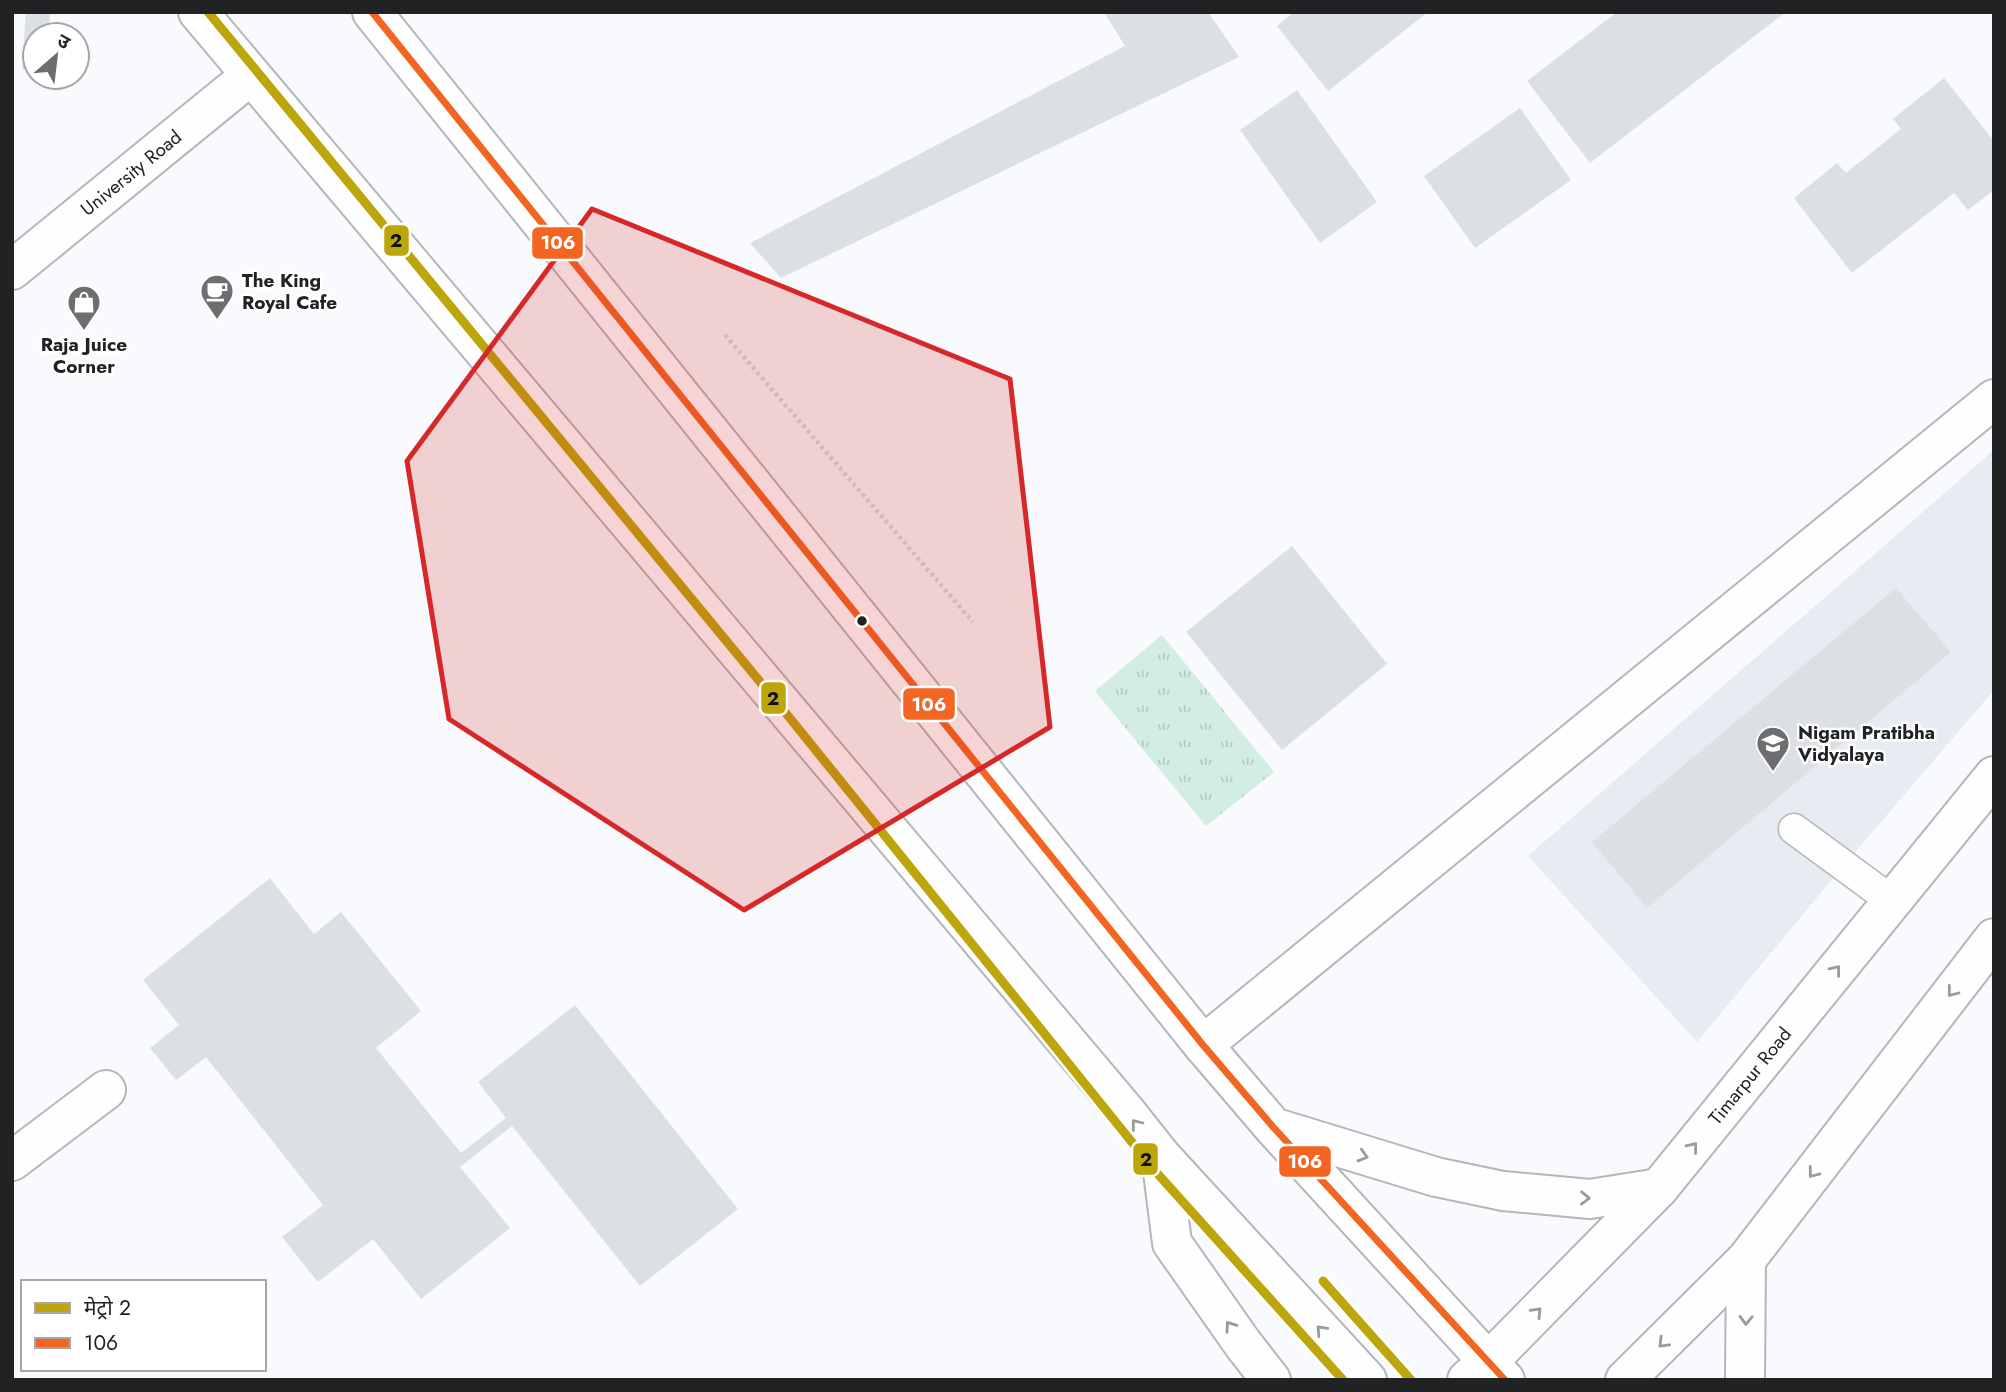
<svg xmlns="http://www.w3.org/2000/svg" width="2006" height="1392" font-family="Jost,'Noto Sans Devanagari',sans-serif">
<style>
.built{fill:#e6ecf2}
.grass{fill:url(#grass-tufts)}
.building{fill:#dce0e5}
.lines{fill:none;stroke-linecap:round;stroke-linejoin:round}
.service-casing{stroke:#b4b6b8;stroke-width:33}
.minor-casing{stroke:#b4b6b8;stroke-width:42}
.tertiary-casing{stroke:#b4b6b8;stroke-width:42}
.primary-casing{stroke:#b4b6b8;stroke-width:42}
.path{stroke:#dadbdb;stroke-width:4.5;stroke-dasharray:3.5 3.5;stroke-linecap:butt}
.service{stroke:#fefeff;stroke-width:30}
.minor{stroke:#fefeff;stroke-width:38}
.tertiary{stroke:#fefeff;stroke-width:38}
.primary{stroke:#fefeff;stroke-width:38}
.bus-1-casing{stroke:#fff;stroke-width:12}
.bus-1{stroke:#f26522;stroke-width:7}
.metro-1-casing{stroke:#fff;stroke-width:14}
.metro-1{stroke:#bca60b;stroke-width:9}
.oneway{stroke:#9b9b9c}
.marked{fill:#d62828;fill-opacity:0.2;stroke:#d62828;stroke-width:5;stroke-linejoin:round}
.bus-dot{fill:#212224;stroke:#fff;stroke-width:2.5}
.labels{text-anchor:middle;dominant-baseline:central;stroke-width:5;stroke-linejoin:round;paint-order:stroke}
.street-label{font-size:19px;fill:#212224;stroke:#fff}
.poi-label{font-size:19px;font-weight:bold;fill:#212224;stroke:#fff;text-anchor:start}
.line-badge{stroke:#fff;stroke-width:2.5}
.badge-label{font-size:19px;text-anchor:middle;font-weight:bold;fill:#fff}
.pale-badge-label{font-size:19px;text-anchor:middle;font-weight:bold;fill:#111}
</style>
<defs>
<pattern id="grass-tufts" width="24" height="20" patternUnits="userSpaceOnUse" patternTransform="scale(1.75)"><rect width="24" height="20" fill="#d2ede2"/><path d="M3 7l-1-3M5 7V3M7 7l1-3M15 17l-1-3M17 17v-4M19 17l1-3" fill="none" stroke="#b4cbc2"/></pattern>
</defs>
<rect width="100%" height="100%" fill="#f8fafd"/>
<path class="built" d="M 1994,450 L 1994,690 L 1844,865 L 1697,1042 L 1528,856 Z"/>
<path class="grass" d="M 1162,635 L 1274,772 L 1206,826 L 1095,691 Z"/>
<g class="building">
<path d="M 26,12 L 50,12 L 49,35 L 35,35 L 35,70 L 22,69 Z"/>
<path d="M 1104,12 L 1208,12 L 1239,57 L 781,278 L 750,243 L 1125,46 Z"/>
<path d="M 1294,12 L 1428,12 L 1328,91 L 1277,26 Z"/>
<path d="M 1617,12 L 1786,12 L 1590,163 L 1527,81 Z"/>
<path d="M 1944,78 L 1994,141 L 1994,190 L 1968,210 L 1954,193 L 1852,273 L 1794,198 L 1837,163 L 1846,173 L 1901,129 L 1893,119 Z"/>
<path d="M 1297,90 L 1377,202 L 1320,243 L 1240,130 Z"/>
<path d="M 1520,108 L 1571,180 L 1475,248 L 1424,176 Z"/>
<path d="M 1292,546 L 1387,664 L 1282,750 L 1186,632 Z"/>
<path d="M 1896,588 L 1951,652 L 1647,908 L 1592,842 Z"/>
<path d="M 270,878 L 314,934 L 341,912 L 421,1011 L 376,1048 L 461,1153 L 506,1118 L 478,1082 L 575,1005 L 738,1209 L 640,1286 L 512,1126 L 460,1167 L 510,1228 L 421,1299 L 373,1239 L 318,1282 L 282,1237 L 323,1205 L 206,1057 L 176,1080 L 150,1048 L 179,1025 L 143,980 Z"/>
</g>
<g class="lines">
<defs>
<path id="service" d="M 1794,829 L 1892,901"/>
<g id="minor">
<path d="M 1203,1045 L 1994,399"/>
<path d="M 12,1161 L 106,1090"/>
</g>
<g id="tertiary">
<path d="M 12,270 L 250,76"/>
<path d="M 1161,1156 L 1172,1243 L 1243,1344 L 1271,1380"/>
<path d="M 1467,1380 L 1489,1361 L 1659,1188 L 1994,776"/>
<path d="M 1625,1380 L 1746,1260 L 1994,938"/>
</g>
<g id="primary">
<path d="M 198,12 L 1127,1113 L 1161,1156 L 1367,1380"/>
<path d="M 372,12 L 1203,1045 L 1274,1128 L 1505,1380"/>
<path d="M 1276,1128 L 1436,1177 L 1503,1191 L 1590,1199 L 1659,1188"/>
<path d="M 1745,1380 L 1746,1260"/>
</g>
</defs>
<use href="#service" class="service-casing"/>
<use href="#minor" class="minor-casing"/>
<use href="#tertiary" class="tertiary-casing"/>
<use href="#primary" class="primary-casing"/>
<path class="path" d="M 725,335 L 973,622"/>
<use href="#service" class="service"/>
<use href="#minor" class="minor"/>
<use href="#tertiary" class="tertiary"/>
<use href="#primary" class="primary"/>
<defs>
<path id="bus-1" d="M 372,12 L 1203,1045 L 1274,1128 L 1505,1380"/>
</defs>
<use href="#bus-1" class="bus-1-casing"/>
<use href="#bus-1" class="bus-1"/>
<defs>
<g id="metro-1">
<path d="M 208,12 L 789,717 L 1156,1172 L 1343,1380"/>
<path d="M 1323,1281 L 1411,1380"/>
</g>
</defs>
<use href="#metro-1" class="metro-1-casing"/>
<use href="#metro-1" class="metro-1"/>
</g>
<defs><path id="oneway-chevron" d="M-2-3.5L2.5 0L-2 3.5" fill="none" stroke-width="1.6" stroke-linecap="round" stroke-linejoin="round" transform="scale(1.75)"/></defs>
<g class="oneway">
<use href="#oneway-chevron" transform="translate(1836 970) rotate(-51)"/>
<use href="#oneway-chevron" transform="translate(1952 992) rotate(128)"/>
<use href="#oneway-chevron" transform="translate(1136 1124) rotate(-128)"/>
<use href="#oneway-chevron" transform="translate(1693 1147) rotate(-51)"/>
<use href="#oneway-chevron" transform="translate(1363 1156) rotate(16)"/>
<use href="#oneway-chevron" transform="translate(1813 1173) rotate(127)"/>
<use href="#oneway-chevron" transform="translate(1585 1198) rotate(1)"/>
<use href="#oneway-chevron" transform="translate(1537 1312) rotate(-46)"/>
<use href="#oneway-chevron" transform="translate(1746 1320) rotate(91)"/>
<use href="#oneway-chevron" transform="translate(1230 1326) rotate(-125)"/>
<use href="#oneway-chevron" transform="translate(1321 1330) rotate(-133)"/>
<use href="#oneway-chevron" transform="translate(1663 1343) rotate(135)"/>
</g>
<path class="marked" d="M 592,209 L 1010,379 L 1050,727 L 744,910 L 449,719 L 407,461 Z"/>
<defs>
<symbol id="cafe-pin" viewBox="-11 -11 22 30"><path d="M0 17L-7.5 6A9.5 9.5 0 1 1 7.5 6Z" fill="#6c6e70" stroke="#fff"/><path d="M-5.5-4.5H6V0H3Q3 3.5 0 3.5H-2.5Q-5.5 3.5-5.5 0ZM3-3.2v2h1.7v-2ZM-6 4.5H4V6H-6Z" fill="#fff"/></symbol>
<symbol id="shop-pin" viewBox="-11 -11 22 30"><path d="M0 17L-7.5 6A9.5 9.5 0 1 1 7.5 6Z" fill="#6c6e70" stroke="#fff"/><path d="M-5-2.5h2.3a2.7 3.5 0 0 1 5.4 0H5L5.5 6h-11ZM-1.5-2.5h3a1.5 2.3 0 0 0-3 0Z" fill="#fff"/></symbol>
<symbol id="school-pin" viewBox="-11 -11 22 30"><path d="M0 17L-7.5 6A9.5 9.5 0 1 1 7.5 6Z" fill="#6c6e70" stroke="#fff"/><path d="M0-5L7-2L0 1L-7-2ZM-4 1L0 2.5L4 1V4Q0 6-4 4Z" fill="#fff"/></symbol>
</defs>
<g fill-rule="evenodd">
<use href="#cafe-pin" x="198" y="272" width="38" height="52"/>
<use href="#shop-pin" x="65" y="283" width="38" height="52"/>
<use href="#school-pin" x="1754" y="724" width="38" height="52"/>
</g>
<circle class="bus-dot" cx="862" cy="621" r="6"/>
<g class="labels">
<g class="street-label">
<text transform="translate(131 173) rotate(-39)">University Road</text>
<text transform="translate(1750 1076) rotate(-51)">Timarpur Road</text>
</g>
<g class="poi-label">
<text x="242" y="280">The King<tspan x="242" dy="22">Royal Cafe</tspan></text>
<text x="84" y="344" text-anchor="middle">Raja Juice<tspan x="84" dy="22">Corner</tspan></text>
<text x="1798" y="732">Nigam Pratibha<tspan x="1798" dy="22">Vidyalaya</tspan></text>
</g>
</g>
<g class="line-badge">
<rect x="383" y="224" width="27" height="33" rx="7" fill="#bca60b"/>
<rect x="531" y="226" width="53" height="34" rx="7" fill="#f26522"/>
<rect x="760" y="681" width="27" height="34" rx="7" fill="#bca60b"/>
<rect x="902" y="687" width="54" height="34" rx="7" fill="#f26522"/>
<rect x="1132" y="1142" width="27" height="34" rx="7" fill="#bca60b"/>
<rect x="1278" y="1145" width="54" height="33" rx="7" fill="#f26522"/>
</g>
<g class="badge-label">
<text x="558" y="249">106</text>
<text x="929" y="711">106</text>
<text x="1305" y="1168">106</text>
</g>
<g class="pale-badge-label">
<text x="396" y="247">2</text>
<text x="773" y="705">2</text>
<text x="1146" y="1166">2</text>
</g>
<rect width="2006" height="1392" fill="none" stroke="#212224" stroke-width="28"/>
<rect x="21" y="1280" width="245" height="91" fill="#ffffff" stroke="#a6a7a7" stroke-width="2"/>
<rect x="35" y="1303" width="35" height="10" fill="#bca60b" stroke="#a6a7a7" stroke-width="2"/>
<text x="84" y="1315" font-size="21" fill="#212224">मेट्रो 2</text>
<rect x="35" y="1338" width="35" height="10" fill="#f26522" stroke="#a6a7a7" stroke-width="2"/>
<text x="84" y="1350" font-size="21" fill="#212224">106</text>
<g transform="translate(56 56) rotate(28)"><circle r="33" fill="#ffffff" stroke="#a6a7a7" stroke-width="2"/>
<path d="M0-5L12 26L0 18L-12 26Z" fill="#6c6e70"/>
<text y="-10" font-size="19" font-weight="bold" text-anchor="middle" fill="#212224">उ</text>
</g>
</svg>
